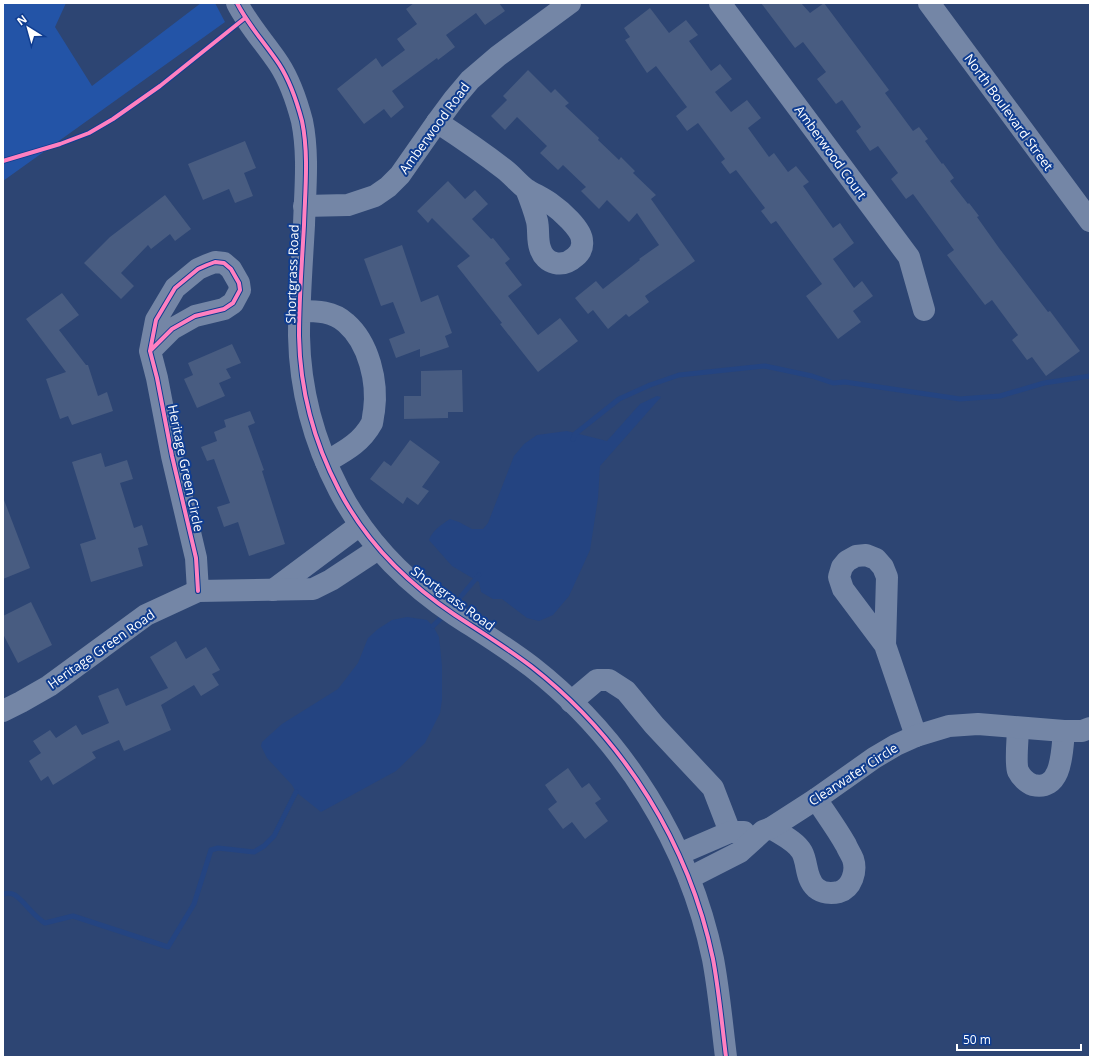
<svg xmlns="http://www.w3.org/2000/svg" width="1093" height="1060" font-family="'Open Sans',sans-serif">
<style>
.green{fill:#2354a7}
.water{fill:#244481}
.lines{fill:none;stroke-linecap:round;stroke-linejoin:round}
.stream{stroke:#244481;stroke-width:5}
.building{fill:#485c81}
.minor{stroke:#7486a6;stroke-width:22}
.cycleway-casing{stroke:#103d90;stroke-width:6}
.cycleway{stroke:#ff80c0;stroke-width:4}
.labels{text-anchor:middle;dominant-baseline:central;stroke-width:4;stroke-linejoin:round;paint-order:stroke}
.street-label{font-size:13px;fill:#fff;stroke:#103d90}
</style>
<rect width="100%" height="100%" fill="#2d4573"/>
<path class="green" d="M 3,3 L 66,3 L 55,27 L 92,86 L 201,3 L 215,3 L 225,22 L 3,181 Z"/>
<g class="water">
<path d="M 657,396 L 661,397 L 600,466 L 598,498 L 590,550 L 569,596 L 553,615 L 539,621 L 527,618 L 502,599 L 493,599 L 481,592 L 479,582 L 452,566 L 429,540 C 432,531 442,524 450,519 L 459,522 L 472,529 L 483,529 L 488,523 L 514,456 L 524,444 L 537,435 L 567,431 L 607,441 L 640,404 Z"/>
<path d="M 407,617 L 427,620 L 433,626 L 439,637 L 442,666 L 442,700 L 440,713 L 425,743 L 396,771 L 321,812 L 296,792 L 292,785 L 267,758 L 261,746 L 262,742 L 282,724 L 338,689 L 358,663 L 368,638 L 378,629 L 392,620 Z"/>
</g>
<g class="lines">
<g class="stream">
<path d="M 573,439 L 575,434 L 619,399 L 650,385 L 679,375 L 765,366 L 812,376 L 833,383 L 845,382 L 960,399 L 1000,396 L 1044,383 L 1090,376"/>
<path d="M 452,607 L 479,575"/>
<path d="M 433,626 L 445,614"/>
<path d="M 3,894 C 7,893 11,893 15,895 C 26,903 33,916 45,923 L 73,916 L 168,947 L 194,904 L 211,850 L 218,848 L 254,852 L 264,846 L 274,836 L 296,792"/>
</g>
</g>
<g class="building">
<path d="M 414,3 L 499,3 L 505,11 L 485,25 L 476,13 L 446,35 L 455,47 L 438,60 L 437,58 L 392,91 L 404,107 L 391,118 L 384,109 L 364,124 L 337,89 L 376,58 L 382,67 L 405,50 L 397,39 L 417,24 L 406,9 Z"/>
<path d="M 761,3 L 801,3 L 810,13 L 824,3 L 889,90 L 885,93 L 913,131 L 919,127 L 928,139 L 925,141 L 942,164 L 943,163 L 954,178 L 950,181 L 968,204 L 969,203 L 979,216 L 977,217 L 999,248 L 1048,312 L 1050,311 L 1080,351 L 1046,376 L 1032,357 L 1027,360 L 1012,340 L 1018,335 L 992,300 L 985,305 L 947,255 L 954,250 L 913,194 L 906,199 L 891,179 L 898,173 L 878,146 L 870,151 L 856,131 L 861,127 L 842,100 L 836,104 L 817,79 L 826,72 L 803,42 L 795,48 Z"/>
<path d="M 650,8 L 669,33 L 686,20 L 698,35 L 689,41 L 711,71 L 720,64 L 732,79 L 715,92 L 731,112 L 747,100 L 761,118 L 748,128 L 769,157 L 774,153 L 788,172 L 796,166 L 809,182 L 803,186 L 833,228 L 840,223 L 854,243 L 833,259 L 854,288 L 862,281 L 873,296 L 853,311 L 861,322 L 838,339 L 806,296 L 822,284 L 776,221 L 771,224 L 761,211 L 765,208 L 736,170 L 730,174 L 721,162 L 725,159 L 698,123 L 687,131 L 676,116 L 687,107 L 656,66 L 647,73 L 625,40 L 630,37 L 624,28 Z"/>
<path d="M 528,70 L 551,93 L 555,89 L 569,103 L 565,106 L 599,138 L 598,140 L 619,160 L 621,157 L 635,171 L 633,173 L 656,195 L 651,199 L 695,261 L 645,296 L 649,302 L 629,317 L 626,314 L 608,329 L 593,310 L 588,314 L 575,298 L 596,281 L 603,289 L 640,260 L 639,259 L 659,245 L 637,213 L 629,222 L 607,200 L 599,209 L 581,191 L 586,187 L 563,165 L 558,170 L 540,153 L 547,146 L 517,117 L 505,130 L 491,116 L 507,100 L 503,96 Z"/>
<path d="M 245,141 L 256,168 L 244,173 L 253,196 L 235,203 L 229,189 L 203,200 L 188,164 Z"/>
<path d="M 448,181 L 465,199 L 475,190 L 488,204 L 472,219 L 491,239 L 493,238 L 510,259 L 505,263 L 522,285 L 508,296 L 538,335 L 560,318 L 578,341 L 538,372 L 500,324 L 502,323 L 457,266 L 470,256 L 432,218 L 428,223 L 417,211 Z"/>
<path d="M 165,195 L 191,229 L 175,241 L 170,234 L 151,249 L 148,245 L 121,273 L 134,286 L 121,299 L 84,263 L 110,237 Z"/>
<path d="M 402,245 L 421,302 L 438,295 L 452,333 L 445,336 L 449,347 L 420,357 L 420,349 L 396,358 L 389,339 L 405,333 L 393,302 L 381,306 L 364,259 Z"/>
<path d="M 62,293 L 79,315 L 59,330 L 86,365 L 88,365 L 98,396 L 107,392 L 113,411 L 72,425 L 68,416 L 60,419 L 46,379 L 66,372 L 26,319 Z"/>
<path d="M 232,344 L 241,363 L 226,369 L 231,378 L 219,383 L 225,396 L 197,408 L 184,379 L 193,375 L 188,363 Z"/>
<path d="M 462,370 L 463,412 L 448,412 L 448,418 L 404,419 L 404,396 L 421,396 L 421,371 Z"/>
<path d="M 250,411 L 255,423 L 248,426 L 264,470 L 262,471 L 285,544 L 249,556 L 238,522 L 224,527 L 217,507 L 230,503 L 214,459 L 207,461 L 201,447 L 217,441 L 214,432 L 226,427 L 224,420 Z"/>
<path d="M 410,440 L 440,462 L 422,487 L 429,491 L 418,505 L 407,497 L 403,504 L 370,479 L 384,461 L 391,466 Z"/>
<path d="M 101,453 L 105,467 L 127,460 L 133,479 L 120,483 L 134,528 L 142,525 L 148,545 L 138,548 L 143,566 L 91,582 L 80,544 L 96,539 L 72,462 Z"/>
<path d="M 4,500 L 30,568 L 3,579 L 3,501 Z"/>
<path d="M 31,602 L 52,645 L 18,663 L 3,634 L 3,616 Z"/>
<path d="M 176,641 L 186,659 L 206,647 L 220,670 L 212,674 L 219,685 L 201,696 L 194,685 L 161,705 L 171,730 L 124,751 L 119,740 L 92,752 L 96,758 L 53,785 L 48,776 L 41,781 L 29,761 L 41,753 L 33,741 L 50,730 L 56,738 L 76,725 L 82,735 L 109,723 L 98,696 L 118,688 L 126,706 L 168,688 L 150,657 Z"/>
<path d="M 568,768 L 582,788 L 589,783 L 601,799 L 595,803 L 608,821 L 585,839 L 572,822 L 563,829 L 548,809 L 557,802 L 545,785 Z"/>
</g>
<g class="lines">
<g class="minor">
<path d="M 237,3 C 248,25 265,43 279,64 C 290,81 297,102 302,121 C 309,155 305,191 304,225 C 302,262 299,299 299,336 C 300,390 314,442 339,490 C 366,542 407,583 455,615 C 481,632 507,648 532,667 C 624,739 689,844 713,959 C 719,991 722,1025 726,1057"/>
<path d="M 720,3 L 909,257 L 924,310"/>
<path d="M 929,3 L 1090,221"/>
<path d="M 437,122 C 460,137 482,152 504,169 C 512,175 518,183 526,189 C 534,194 543,198 550,203 C 560,210 582,229 582,241 C 583,248 580,253 575,257 C 563,268 545,265 540,248 C 537,239 539,230 537,221 C 534,210 530,199 526,189"/>
<path d="M 304,206 L 348,205 L 375,196 L 388,187 L 400,175 L 437,122 L 454,99 L 470,80 L 498,56 L 570,3"/>
<path d="M 300,311 C 317,311 333,311 346,323 C 369,343 378,382 374,411 C 373,415 373,419 372,423 C 361,443 345,451 326,462"/>
<path d="M 150,351 L 172,329 L 195,316 L 224,309 L 233,303 L 240,290 L 239,283 L 231,269 L 224,263 L 215,262 L 207,265 L 198,269 L 175,288 L 156,320 L 150,351 L 157,378 L 172,456 L 196,558 L 198,591"/>
<path d="M 273,590 L 360,525"/>
<path d="M 885,645 L 887,577 L 883,567 L 876,559 L 866,555 L 856,556 L 847,561 L 842,567 L 839,577 L 843,589 L 885,645 L 916,736"/>
<path d="M 571,702 L 597,680 L 609,680 L 626,691 L 654,725 L 713,788 L 730,832"/>
<path d="M 3,711 L 21,702 L 49,686 L 146,615 L 198,591 L 313,589 L 331,580 L 378,549"/>
<path d="M 1018,728 C 1018,737 1015,763 1018,771 C 1021,777 1027,783 1033,785 C 1063,792 1062,749 1064,731"/>
<path d="M 771,828 C 780,834 796,841 802,852 C 808,863 805,878 816,888 C 822,893 831,894 839,892 C 852,888 857,871 853,859 C 851,854 848,850 846,845 C 837,829 826,814 816,799"/>
<path d="M 679,854 L 730,832 L 744,832"/>
<path d="M 689,878 L 740,852 L 763,831 L 771,828 L 816,799 L 874,758 L 896,745 L 916,736 L 949,726 L 978,724 L 1064,731 L 1082,731 L 1090,728"/>
</g>
<defs>
<g id="cycleway">
<path d="M 237,3 C 248,25 265,43 279,64 C 290,81 297,102 302,121 C 309,155 305,191 304,225 C 302,262 299,299 299,336 C 300,390 314,442 339,490 C 366,542 407,583 455,615 C 481,632 507,648 532,667 C 624,739 689,844 713,959 C 719,991 722,1025 726,1057"/>
<path d="M 3,161 L 60,144 L 89,133 L 113,119 L 160,86 L 245,18"/>
<path d="M 150,351 L 172,329 L 195,316 L 224,309 L 233,303 L 240,290 L 239,283 L 231,269 L 224,263 L 215,262 L 207,265 L 198,269 L 175,288 L 156,320 L 150,351 L 157,378 L 172,456 L 196,558 L 198,591"/>
</g>
</defs>
<use href="#cycleway" class="cycleway-casing"/>
<use href="#cycleway" class="cycleway"/>
</g>
<g class="labels">
<g class="street-label">
<text transform="translate(1009 112) rotate(54)">North Boulevard Street</text>
<text transform="translate(434 128) rotate(-54)">Amberwood Road</text>
<text transform="translate(831 152) rotate(54)">Amberwood Court</text>
<text transform="translate(292 274) rotate(-88)">Shortgrass Road</text>
<text transform="translate(186 468) rotate(78)">Heritage Green Circle</text>
<text transform="translate(453 598) rotate(36)">Shortgrass Road</text>
<text transform="translate(101 649) rotate(-35)">Heritage Green Road</text>
<text transform="translate(853 774) rotate(-33)">Clearwater Circle</text>
</g>
</g>
<rect width="1093" height="1060" fill="none" stroke="#ffffff" stroke-width="8"/>
<g transform="translate(28 28) rotate(323)" stroke="#103d90" stroke-width="3" paint-order="stroke">
<path d="M0-3L7 15L0 10L-7 15Z" fill="#ffffff"/>
<text y="-6" font-size="11" font-weight="bold" text-anchor="middle" fill="#ffffff">N</text>
</g>
<path d="M957 1044v6h124v-6" fill="none" stroke="#ffffff" stroke-width="2"/>
<text x="963" y="1044" font-size="12" fill="#ffffff" stroke="#103d90" stroke-width="3" paint-order="stroke">50 m</text>
</svg>
